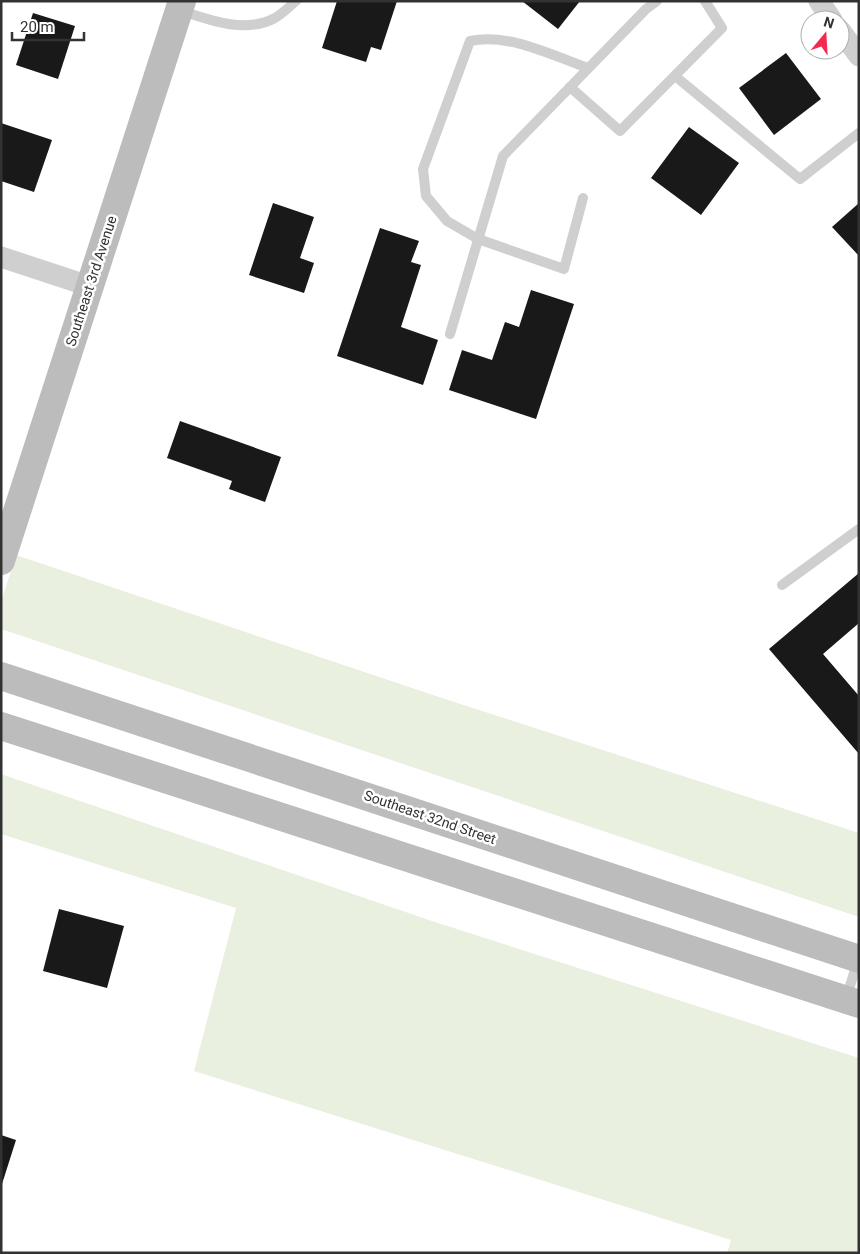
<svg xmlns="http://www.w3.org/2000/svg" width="860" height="1254" font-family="Roboto,sans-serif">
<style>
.green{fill:#eaf0e0}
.building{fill:#191919}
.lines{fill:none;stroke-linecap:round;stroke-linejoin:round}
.service{stroke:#cfcfcf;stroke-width:10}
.minor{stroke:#cfcfcf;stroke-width:21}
.secondary{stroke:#bcbcbc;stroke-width:28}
.labels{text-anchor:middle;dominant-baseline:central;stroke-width:5;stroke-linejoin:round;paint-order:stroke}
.street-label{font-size:14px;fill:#323232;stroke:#fff}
</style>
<rect width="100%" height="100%" fill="#fff"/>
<g class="green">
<path d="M 16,555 L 442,698 L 859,833 L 859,917 L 1,629 L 1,602 Z"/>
<path d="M 1,774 L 435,922 L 859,1058 L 859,1253 L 727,1253 L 731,1240 L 194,1071 L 236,908 L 1,834 Z"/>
</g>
<g class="building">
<path d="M 337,1 L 397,1 L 381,50 L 371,47 L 366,62 L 322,48 Z"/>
<path d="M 522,1 L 580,1 L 558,29 Z"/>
<path d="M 33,13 L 75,26 L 58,79 L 16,65 Z"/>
<path d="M 786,53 L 821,99 L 774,135 L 739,88 Z"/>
<path d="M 1,123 L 52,140 L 34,192 L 1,181 Z"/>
<path d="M 689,127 L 739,163 L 701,215 L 651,178 Z"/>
<path d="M 273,203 L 314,217 L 300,258 L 314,263 L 304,293 L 249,275 Z"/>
<path d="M 859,203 L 859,256 L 832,227 Z"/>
<path d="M 380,228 L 419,241 L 411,262 L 421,265 L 401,327 L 438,340 L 423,385 L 337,356 Z"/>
<path d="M 531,290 L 574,304 L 536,419 L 449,390 L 462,350 L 492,360 L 505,322 L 519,327 Z"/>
<path d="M 180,421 L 281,457 L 265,502 L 229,489 L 232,481 L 167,458 Z"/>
<path d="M 859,573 L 859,623 L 823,654 L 859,696 L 859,754 L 769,649 Z"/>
<path d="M 59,909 L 124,926 L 107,988 L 43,971 Z"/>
<path d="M 1,1135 L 16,1140 L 2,1184 L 1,1184 Z"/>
</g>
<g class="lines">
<g class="service">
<path d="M 179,10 C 209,20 245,34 275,18 C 282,14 289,7 296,1"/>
<path d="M 675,76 L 800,179 L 859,133"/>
<path d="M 570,87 L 620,131 L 722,28 L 705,1"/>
<path d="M 583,198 L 564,269 L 478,239 L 447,221 L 426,196 L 423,169 L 470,41 C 510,33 551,55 588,68"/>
<path d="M 450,334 L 503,156 L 646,9 L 657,1"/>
<path d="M 782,585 L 859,529"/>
<path d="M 846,999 L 858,960"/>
</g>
<g class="minor">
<path d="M 819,1 L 832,20"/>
<path d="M 840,30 L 859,56"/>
<path d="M 1,257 L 89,286"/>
</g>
<g class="secondary">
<path d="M 1,561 L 182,1"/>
<path d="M 1,676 L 859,959"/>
<path d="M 1,726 L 859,1004"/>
</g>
</g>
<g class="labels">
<g class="street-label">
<text transform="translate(91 281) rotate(-72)">Southeast 3rd Avenue</text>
<text transform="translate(430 817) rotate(19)">Southeast 32nd Street</text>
</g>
</g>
<rect width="860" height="1254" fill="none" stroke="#323232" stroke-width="5"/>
<g transform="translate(825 35) rotate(18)"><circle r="24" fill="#ffffff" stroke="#adadad"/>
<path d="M0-4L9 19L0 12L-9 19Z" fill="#f32b4f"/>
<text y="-8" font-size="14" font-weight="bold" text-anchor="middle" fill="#323232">N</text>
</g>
<path d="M12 32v8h72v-8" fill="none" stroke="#323232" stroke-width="2.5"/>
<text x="20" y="32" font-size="15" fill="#323232" stroke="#ffffff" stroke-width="4" paint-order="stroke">20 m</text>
</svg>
